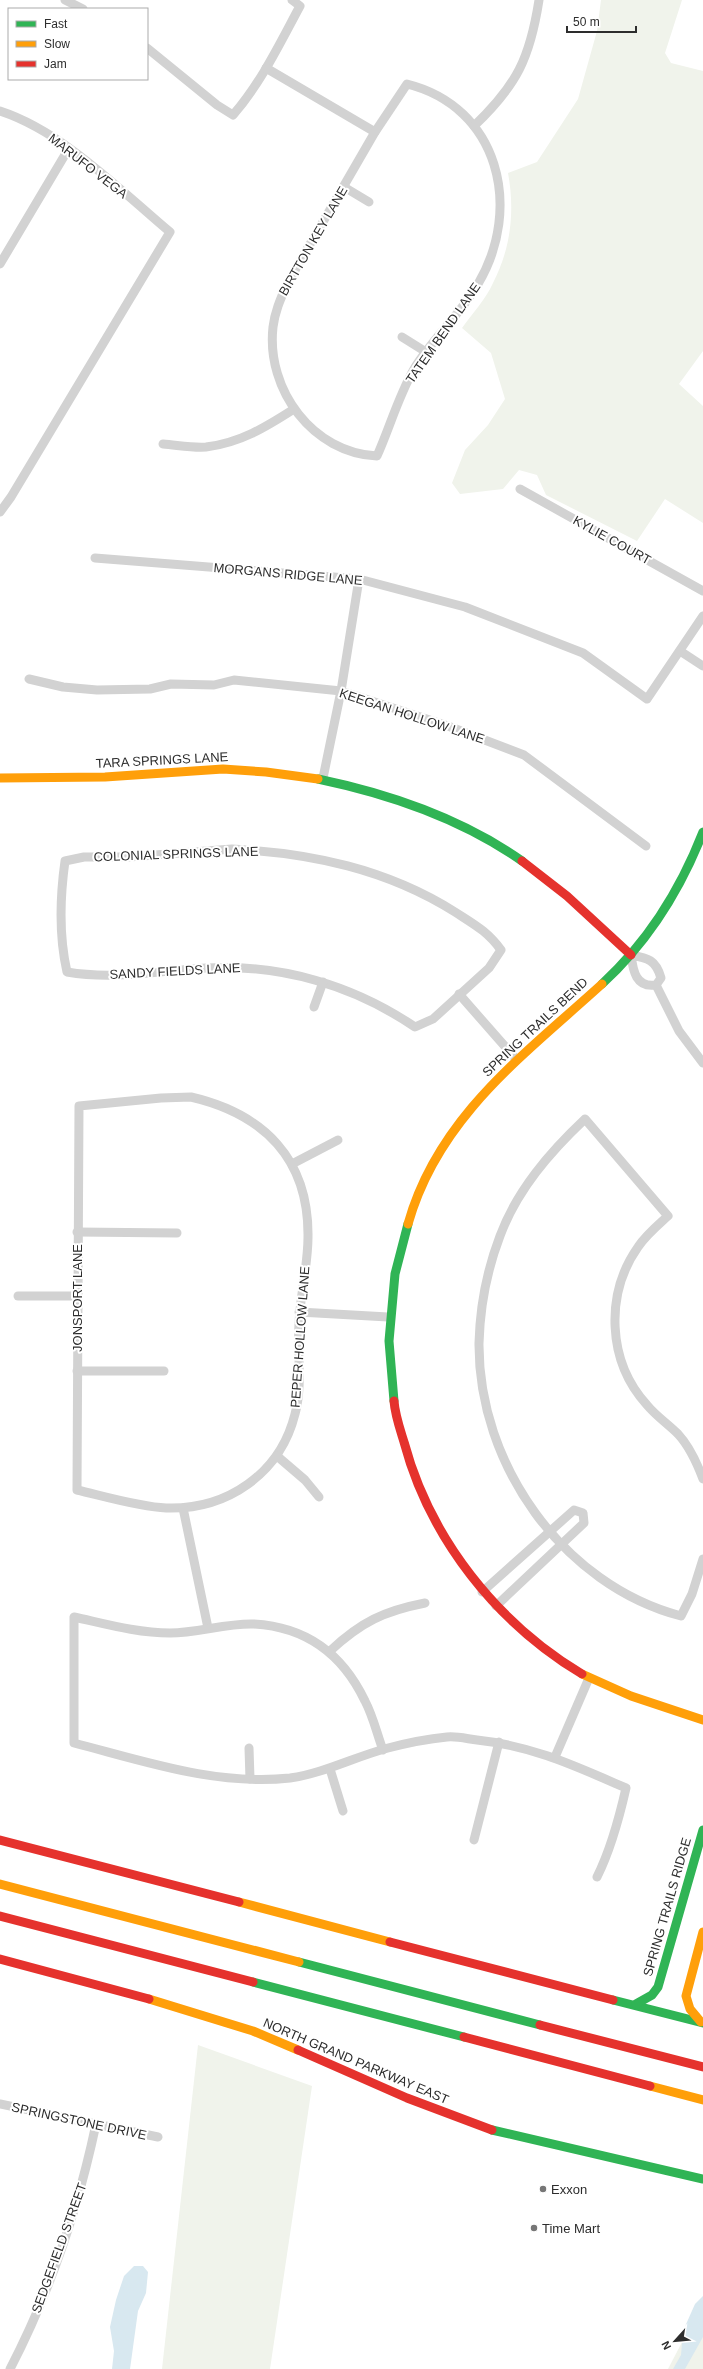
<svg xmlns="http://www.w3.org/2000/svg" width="703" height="2369" font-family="Helvetica,sans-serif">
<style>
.green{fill:#f0f3eb}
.water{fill:#d8e8f0}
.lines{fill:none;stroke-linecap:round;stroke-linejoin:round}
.street{stroke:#d2d2d2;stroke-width:9}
.fast{stroke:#30b455;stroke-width:9}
.slow{stroke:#ff9f0a;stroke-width:9}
.jam{stroke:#e5322d;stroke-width:9}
.poi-dot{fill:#767676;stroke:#fff;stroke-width:1.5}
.labels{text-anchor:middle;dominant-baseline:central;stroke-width:4;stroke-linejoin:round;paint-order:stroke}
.street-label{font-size:13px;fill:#2d2d2d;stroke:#fff}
.poi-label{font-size:13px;fill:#2d2d2d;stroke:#fff;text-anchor:start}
</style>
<rect width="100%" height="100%" fill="#fff"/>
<g class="green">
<path d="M 601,0 L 682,0 L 665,53 L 671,63 L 703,71 L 703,351 L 679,384 L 703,406 L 703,523 L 665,499 L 637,541 L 546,495 L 537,475 L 519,470 L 503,489 L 460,494 L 452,483 L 465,450 L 488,425 L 505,399 L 491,353 L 462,328 C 472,314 486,299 493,283 C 511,248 515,211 508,173 L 537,162 L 578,99 L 597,31 Z"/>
<path d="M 198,2045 L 312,2086 L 270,2369 L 162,2369 Z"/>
<path d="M 703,2302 L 703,2369 L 668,2369 Z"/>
</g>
<g class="water">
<path d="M 134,2266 L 143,2266 L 148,2272 L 146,2293 L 138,2311 L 130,2369 L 112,2369 L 114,2351 L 110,2327 L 116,2300 L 124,2276 Z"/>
<path d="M 703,2296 L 703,2337 L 685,2369 L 673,2369 L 681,2355 L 683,2331 L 695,2304 Z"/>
</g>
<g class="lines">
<g class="street">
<path d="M 65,0 L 83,9"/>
<path d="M 147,48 L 217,105 L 233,115 C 261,83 280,43 300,6 L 292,0"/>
<path d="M 266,68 L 375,132"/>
<path d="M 407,84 C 499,107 523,208 478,284 C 460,315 432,339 414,369 C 398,397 390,427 377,456 C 313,453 266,390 273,327 C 275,311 281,298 287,284 L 375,132 Z"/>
<path d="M 0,111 C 62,131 120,190 170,232 L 11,497 L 0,512"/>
<path d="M 474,126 C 517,85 530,58 539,0"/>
<path d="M 344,187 L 369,202"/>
<path d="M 0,264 L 69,148"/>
<path d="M 402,337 L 426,352"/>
<path d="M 163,444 C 177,445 192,448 206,447 C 240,443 266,427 294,409"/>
<path d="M 520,489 L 703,591"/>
<path d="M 95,558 L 359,579 L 465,607 L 583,653 L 647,699 L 703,616"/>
<path d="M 680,651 L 703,666"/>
<path d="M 29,679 L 63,687 L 97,690 L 150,689 L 171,684 L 214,685 L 234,680 L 341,691 L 448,726 L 524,755 L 646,846"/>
<path d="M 323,778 L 341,691 L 359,579"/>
<path d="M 232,849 C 311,853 387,869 455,912 C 475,925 487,931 501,950 L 489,968 L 433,1019 L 415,1027 C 353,985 281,964 206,968 C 160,971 113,980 67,972 C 59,937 60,897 65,861 L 84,857 L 129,857 Z"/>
<path d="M 631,955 C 648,958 656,960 661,978 L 656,985 C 636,988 633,971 631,955 Z"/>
<path d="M 656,985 L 679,1031 L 703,1063"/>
<path d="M 459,994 L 516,1059"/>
<path d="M 314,1007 L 323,982"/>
<path d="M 191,1097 C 264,1114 309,1159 308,1237 C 308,1266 300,1295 299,1324 C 297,1353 303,1385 295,1414 C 280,1474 227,1510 166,1508 C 140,1507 103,1496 77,1490 L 79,1106 L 161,1098 Z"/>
<path d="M 292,1164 L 338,1140"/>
<path d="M 77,1232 L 177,1233"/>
<path d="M 18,1296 L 77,1296"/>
<path d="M 299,1312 L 388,1317"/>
<path d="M 77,1371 L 164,1371"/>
<path d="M 277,1456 L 305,1480 L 319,1497"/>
<path d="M 703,1479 C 697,1463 690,1447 678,1434 C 668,1424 656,1416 647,1405 C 607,1361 605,1294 638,1247 C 646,1235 657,1226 668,1216 L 585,1119 C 550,1152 517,1190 500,1236 C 487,1270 480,1307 479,1343 C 478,1464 563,1585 681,1616 L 692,1594 L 703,1559"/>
<path d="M 183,1508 L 208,1628"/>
<path d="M 482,1592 L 574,1510 L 583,1513 L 584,1523 L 496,1606"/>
<path d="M 330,1651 C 361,1622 384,1611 425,1603"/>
<path d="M 249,1748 L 250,1779"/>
<path d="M 383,1750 C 377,1734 373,1716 365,1701 C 343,1655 307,1627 254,1624 C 226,1623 198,1633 170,1633 C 137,1633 106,1624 74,1617 L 74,1743 C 144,1761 216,1786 290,1778 C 325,1773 354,1757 388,1748 C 407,1743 427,1739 447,1737 C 457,1736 468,1739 477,1740 C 533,1746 575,1766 626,1788 C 619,1819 611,1849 597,1877"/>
<path d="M 555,1757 L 589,1678"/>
<path d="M 330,1769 L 343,1811"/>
<path d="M 474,1840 L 499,1742"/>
<path d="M 0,2104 L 158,2137"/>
<path d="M 10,2369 C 50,2292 78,2209 96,2124"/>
</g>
<g class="fast">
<path d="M 318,779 C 390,794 461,818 522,861"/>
<path d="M 602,984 C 649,941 680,891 703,832"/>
<path d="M 394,1401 L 389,1341 L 395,1274 L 408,1224"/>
<path d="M 299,1962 L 540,2025"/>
<path d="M 253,1982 L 464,2037"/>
<path d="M 613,2000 L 703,2023"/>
<path d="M 636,2004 L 652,1995 L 658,1987 L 703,1830"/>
<path d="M 492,2130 L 703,2179"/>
</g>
<g class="slow">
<path d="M 0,778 L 105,777 L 223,769 L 266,772 L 318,779"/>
<path d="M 408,1224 C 438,1117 524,1055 602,984"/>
<path d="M 582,1674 L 631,1696 L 703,1720"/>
<path d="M 0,1884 L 299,1962"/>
<path d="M 239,1902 L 390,1942"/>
<path d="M 149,1999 L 253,2031 L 298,2050"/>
<path d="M 701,2022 L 690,2009 L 686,1996 L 703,1932"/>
<path d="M 650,2086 L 703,2100"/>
</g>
<g class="jam">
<path d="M 522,861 L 567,896 L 631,955"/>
<path d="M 394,1401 C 395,1415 400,1429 404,1442 C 430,1539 497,1623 582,1674"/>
<path d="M 0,1840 L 239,1902"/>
<path d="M 0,1916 L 253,1982"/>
<path d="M 390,1942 L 613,2000"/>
<path d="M 0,1959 L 149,1999"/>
<path d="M 540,2025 L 703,2067"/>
<path d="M 464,2037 L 650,2086"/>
<path d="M 298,2050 L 407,2098 L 492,2130"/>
</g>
</g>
<g class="poi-dot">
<circle cx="543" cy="2189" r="4"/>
<circle cx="534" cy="2228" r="4"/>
</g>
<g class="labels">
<g class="street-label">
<text transform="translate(88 166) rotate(38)">MARUFO VEGA</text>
<text transform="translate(313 241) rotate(-60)">BIRTTON KEY LANE</text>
<text transform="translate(443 333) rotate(-55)">TATEM BEND LANE</text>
<text transform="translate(612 540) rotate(29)">KYLIE COURT</text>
<text transform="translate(288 574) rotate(5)">MORGANS RIDGE LANE</text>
<text transform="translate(412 716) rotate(18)">KEEGAN HOLLOW LANE</text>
<text transform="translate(162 760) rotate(-3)">TARA SPRINGS LANE</text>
<text transform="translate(176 854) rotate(-2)">COLONIAL SPRINGS LANE</text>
<text transform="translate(175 971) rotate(-3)">SANDY FIELDS LANE</text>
<text transform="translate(535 1027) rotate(-43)">SPRING TRAILS BEND</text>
<text transform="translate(77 1298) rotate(-90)">JONSPORT LANE</text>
<text transform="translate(300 1337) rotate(-86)">PEPER HOLLOW LANE</text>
<text transform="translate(667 1907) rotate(-74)">SPRING TRAILS RIDGE</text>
<text transform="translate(356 2061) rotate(23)">NORTH GRAND PARKWAY EAST</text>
<text transform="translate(79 2121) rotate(12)">SPRINGSTONE DRIVE</text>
<text transform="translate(59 2248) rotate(-70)">SEDGEFIELD STREET</text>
</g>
<g class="poi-label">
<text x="551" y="2189">Exxon</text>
<text x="542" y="2228">Time Mart</text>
</g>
</g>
<rect x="8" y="8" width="140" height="72" fill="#ffffff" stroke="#ababab"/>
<rect x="16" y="21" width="20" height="6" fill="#30b455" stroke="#ababab"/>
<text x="44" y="28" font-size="12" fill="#2d2d2d">Fast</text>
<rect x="16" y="41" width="20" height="6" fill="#ff9f0a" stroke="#ababab"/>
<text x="44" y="48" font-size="12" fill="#2d2d2d">Slow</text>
<rect x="16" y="61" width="20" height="6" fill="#e5322d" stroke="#ababab"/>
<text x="44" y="68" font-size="12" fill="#2d2d2d">Jam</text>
<g transform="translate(675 2341) rotate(243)" stroke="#ffffff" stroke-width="3" paint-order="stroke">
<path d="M0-3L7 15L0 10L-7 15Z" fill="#2d2d2d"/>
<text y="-6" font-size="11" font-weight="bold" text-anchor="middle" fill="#2d2d2d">N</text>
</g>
<path d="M567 26v6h69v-6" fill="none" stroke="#2d2d2d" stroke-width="2"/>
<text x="573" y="26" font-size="12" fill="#2d2d2d" stroke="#ffffff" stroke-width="3" paint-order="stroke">50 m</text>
</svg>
